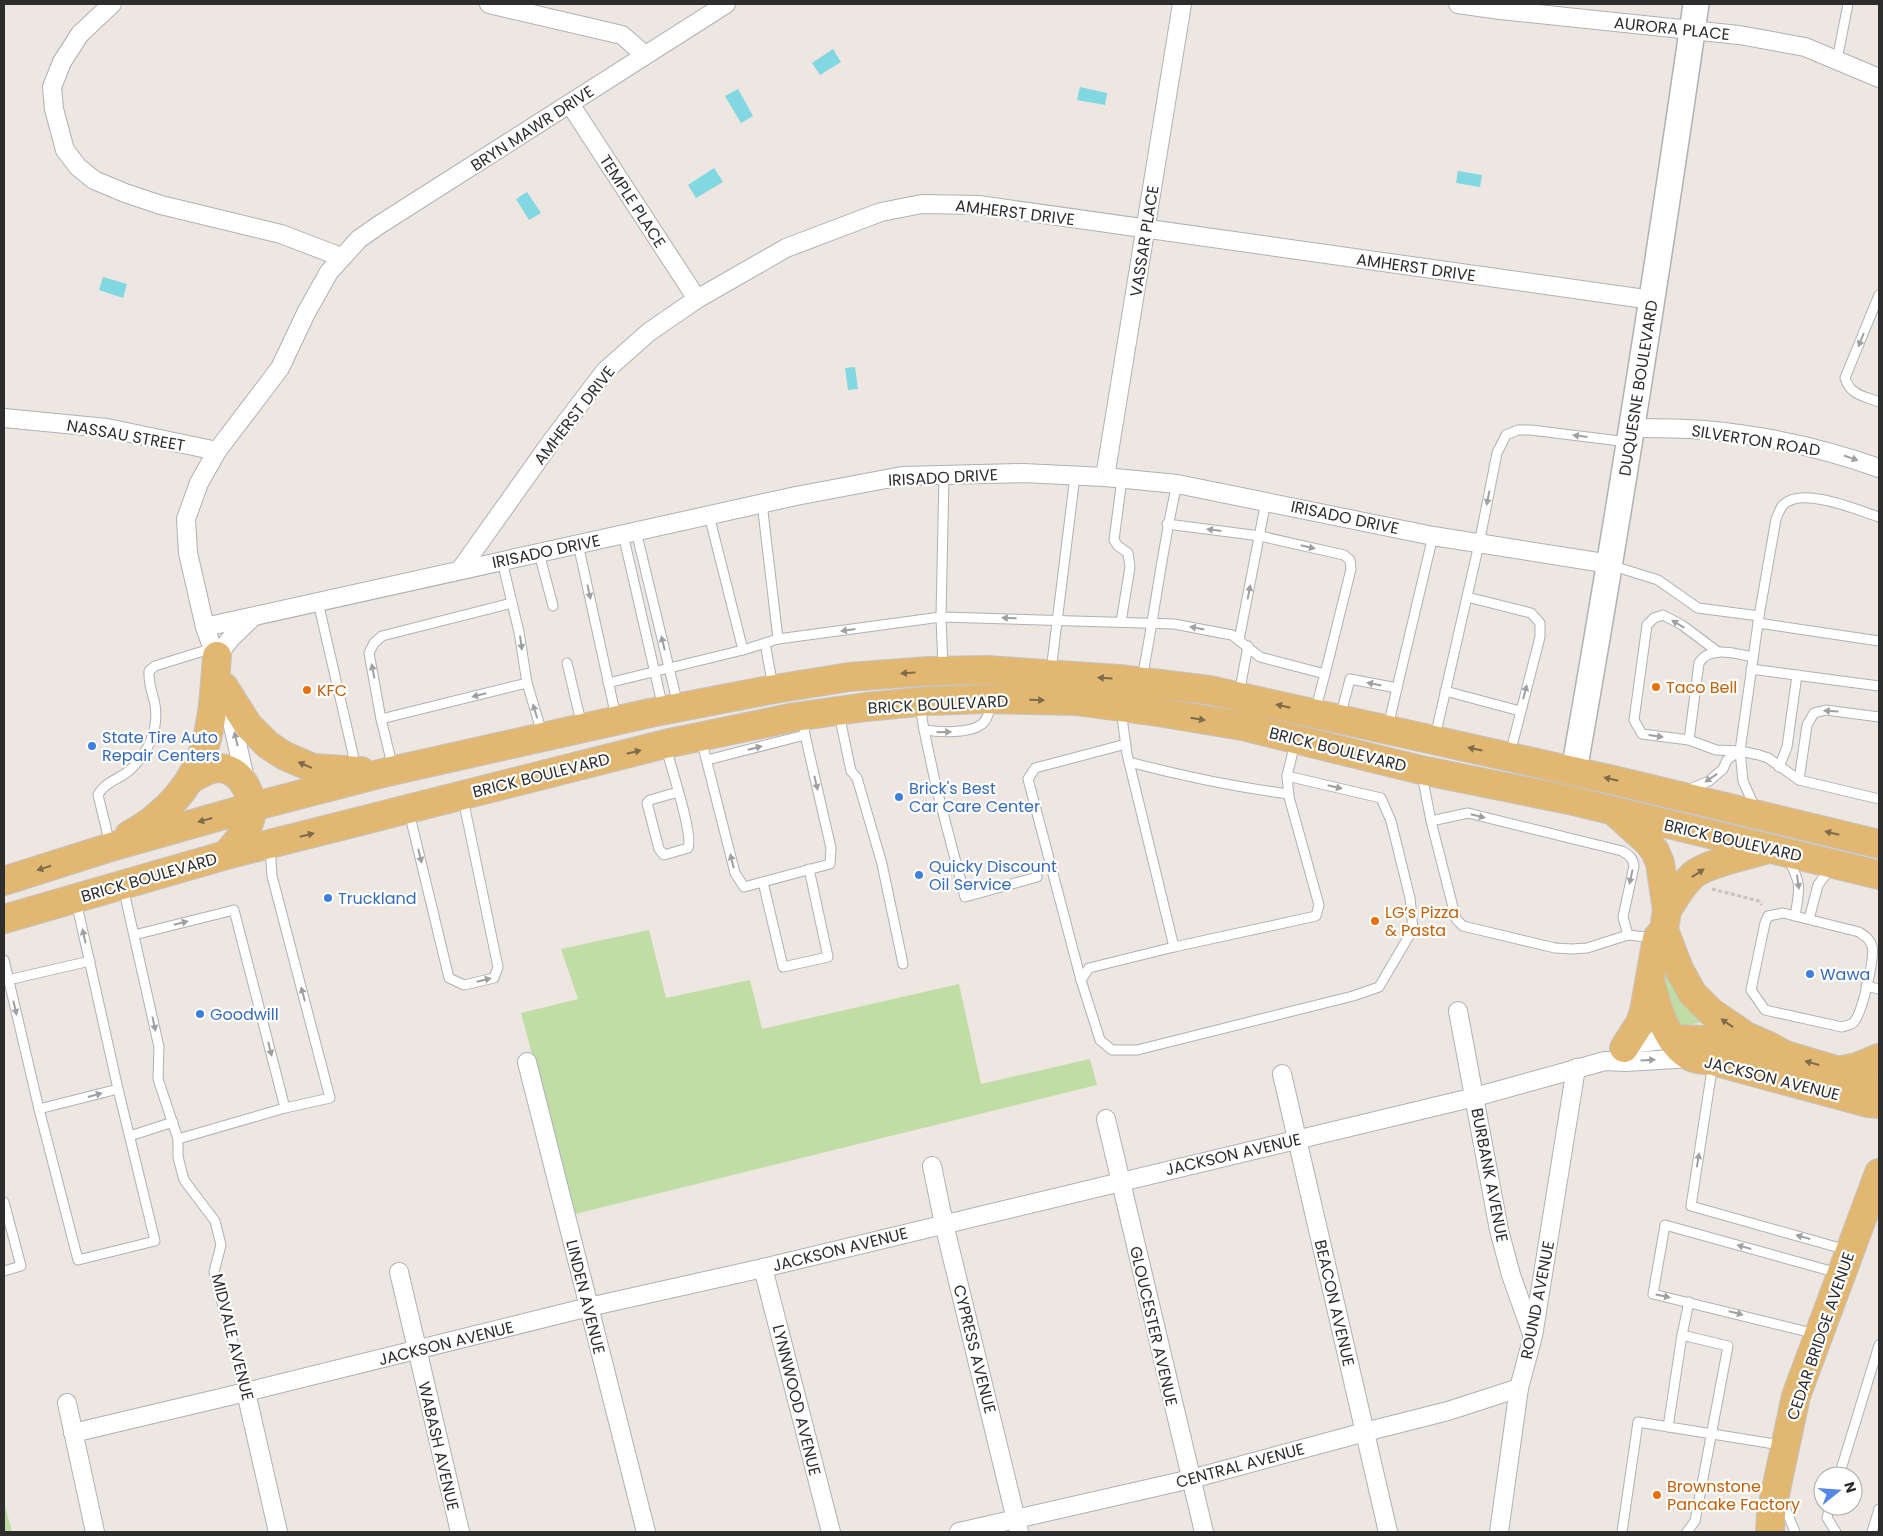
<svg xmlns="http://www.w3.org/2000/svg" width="1883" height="1536" viewBox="0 0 1883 1536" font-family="Poppins,sans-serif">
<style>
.green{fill:#c0dda5}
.water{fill:#81d7e2}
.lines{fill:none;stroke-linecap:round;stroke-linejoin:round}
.lane-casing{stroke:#aeb1b7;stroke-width:11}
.street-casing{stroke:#aeb1b7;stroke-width:20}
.secondary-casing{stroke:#aeb1b7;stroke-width:28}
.primary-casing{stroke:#c4c4c4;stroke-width:30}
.path{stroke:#c4c4c4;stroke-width:3;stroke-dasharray:4 2.5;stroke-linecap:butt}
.lane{stroke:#fff;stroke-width:9}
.street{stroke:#fff;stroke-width:18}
.secondary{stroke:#fff;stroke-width:25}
.primary{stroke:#e2b771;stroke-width:28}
.oneway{fill:#a0a0a0}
.oneway2{fill:#7e6b4c}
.food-dot{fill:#e8710a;stroke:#fff;stroke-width:2}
.shop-dot{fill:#3f7fe0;stroke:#fff;stroke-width:2}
.labels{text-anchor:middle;stroke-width:4.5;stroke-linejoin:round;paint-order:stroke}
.street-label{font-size:16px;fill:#2d2d2d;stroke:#fff}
.food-label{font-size:16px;fill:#c56008;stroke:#fff;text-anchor:start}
.shop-label{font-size:16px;fill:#366cbe;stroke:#fff;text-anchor:start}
</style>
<rect width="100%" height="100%" fill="#ede6e1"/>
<g class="green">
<path d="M649 930 666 998 750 980 762 1029 959 984 981 1084 1090 1059 1097 1085 575 1214 521 1013 578 999 561 949Z"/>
<path d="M1664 972H1668L1701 1019 1700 1023 1677 1026 1663 990Z"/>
<path d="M4 1503 12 1532H4Z"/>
</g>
<g class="water">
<path d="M833 49 841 62 820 75 812 63Z"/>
<path d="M1080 87 1107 93 1105 105 1077 100Z"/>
<path d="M738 89 753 116 741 123 725 96Z"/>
<path d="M714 168 723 182 696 198 688 185Z"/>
<path d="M1458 171 1482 175 1480 187 1456 183Z"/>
<path d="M527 192 541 213 529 220 516 199Z"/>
<path d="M103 277 127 284 123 298 99 290Z"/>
<path d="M855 367 858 389 848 390 845 368Z"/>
</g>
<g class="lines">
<g class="lane-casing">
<g id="lane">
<path d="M1837 60 1848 4"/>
<path d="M1879 295 1845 378C1850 395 1864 396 1879 402"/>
<path d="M762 503 778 639"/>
<path d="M1167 524 1260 536 1344 555 1350 560 1351 569 1325 674"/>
<path d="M636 531 678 705"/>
<path d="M623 534 663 708"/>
<path d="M578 544 616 717"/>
<path d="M539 553 553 606"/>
<path d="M502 561 519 632 527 683 542 733"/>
<path d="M1610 565 1658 580 1698 608 1759 616 1740 751 1743 781 1755 808"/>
<path d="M1467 597 1531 613 1540 623V637L1510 754"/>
<path d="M318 602 356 767"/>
<path d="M1759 616 1776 519C1778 515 1780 508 1783 505 1802 486 1857 510 1879 517"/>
<path d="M1121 622 1130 567 1128 553 1118 546 1114 540 1122 479"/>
<path d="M1758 623 1879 641"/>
<path d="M1239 640 1266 501"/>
<path d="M765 643 773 687"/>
<path d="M743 650 778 639 941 617 1174 624 1232 635 1260 657 1325 674 1315 711"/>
<path d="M1718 652 1682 625 1663 615 1654 618 1647 625 1634 720 1642 734 1689 740 1716 750 1740 751 1759 755 1768 758 1799 780 1879 799"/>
<path d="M567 663 582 726"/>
<path d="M943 669 941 617 944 475"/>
<path d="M1751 669 1879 686"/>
<path d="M1051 671 1075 476"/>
<path d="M1142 678C1155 613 1162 548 1177 484"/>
<path d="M608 683 743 650 709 515"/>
<path d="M1397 688 1433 536"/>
<path d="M1445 691 1520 711"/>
<path d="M1239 694 1248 646"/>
<path d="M920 705 924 730C939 732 970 734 982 724 989 718 989 710 990 702"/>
<path d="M1121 710 1127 754 1174 947 1316 916 1319 905 1289 797 1287 776 1295 743"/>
<path d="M839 714 851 771 857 778 882 864 903 964"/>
<path d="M1340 718 1350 679 1397 688 1388 727"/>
<path d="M381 719 369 653 374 643 382 636 512 603"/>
<path d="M924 730 936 786 965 897 1037 877"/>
<path d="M1435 737 1479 544 1497 453 1506 435 1518 430H1531L1628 442"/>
<path d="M701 739 735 873 744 887 830 864 831 848 805 735 803 719"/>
<path d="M1689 740 1699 663C1709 645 1736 654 1753 657"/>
<path d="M666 747C670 765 694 835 688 848L664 855 659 849 647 803 650 800 678 792"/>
<path d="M707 760 805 735"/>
<path d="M1129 762C1182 776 1234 787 1289 794"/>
<path d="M1779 767 1787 747 1797 675"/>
<path d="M393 768 381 719 527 683"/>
<path d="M1422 775 1431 821 1456 919 1463 926 1555 948 1572 949 1587 948 1628 935 1655 938"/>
<path d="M1799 780 1807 725 1814 713 1826 710 1879 717"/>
<path d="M1685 791 1709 781 1723 769 1727 760 1739 751"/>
<path d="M409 812 449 978 464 985 494 978 498 967 463 799"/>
<path d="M1431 821 1468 813 1622 851C1629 855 1633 858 1634 866L1623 917 1628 935"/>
<path d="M110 844 98 795C105 781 121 779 131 769 148 753 159 729 155 705 153 694 148 683 149 671L155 666 213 648"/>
<path d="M1787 858C1802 883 1800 888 1795 916"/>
<path d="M763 882 783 967 828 957 809 869"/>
<path d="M123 887 159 1047 158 1079 178 1139V1157L184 1180 215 1221 221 1245 214 1272 246 1392"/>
<path d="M1783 913 1859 932C1865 936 1870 939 1872 946 1875 958 1862 1015 1853 1023 1850 1025 1845 1026 1842 1027L1765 1010 1751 990 1765 923 1768 916Z"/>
<path d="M1809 919 1818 885 1831 867"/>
<path d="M134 935 234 910 285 1108 330 1098 272 876 270 847"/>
<path d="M1174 947 1089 968 1081 980 1100 1040 1112 1050H1137L1353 996 1379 987 1413 929 1410 898 1391 821 1381 798 1287 776"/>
<path d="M4 960 39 1109 118 1089 76 901"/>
<path d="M8 980 90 961"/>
<path d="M1081 980 1028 779 1035 768 1126 744"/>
<path d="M1866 986 1879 989"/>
<path d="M1713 1063 1691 1206 1847 1250"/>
<path d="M39 1109 78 1260 155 1241 118 1089"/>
<path d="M130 1136 173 1122"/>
<path d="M178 1139 285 1108"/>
<path d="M4 1202 21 1266 4 1271"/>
<path d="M1816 1334 1653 1294 1665 1225 1838 1273"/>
<path d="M1682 1335 1689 1302"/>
<path d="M1668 1427 1682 1335 1728 1346 1695 1521 1687 1532"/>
<path d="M1839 1476 1879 1345"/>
<path d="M1782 1500 1795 1532"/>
<path d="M1830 1506 1827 1518 1836 1532"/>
<path d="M1622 1532 1638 1422 1781 1445"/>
<path d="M1872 1532 1879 1509"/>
</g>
</g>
<g class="street-casing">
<g id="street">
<path d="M112 4 80 34 62 62 52 87 54 109 65 150 78 167 94 180 125 193 161 205 281 234 341 257"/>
<path d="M489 4 622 35 645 55"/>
<path d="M1458 4 1500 10 1739 35 1805 47 1879 78"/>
<path d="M570 104 697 299"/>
<path d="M4 418 107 428 217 451"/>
<path d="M1631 428C1655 428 1679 428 1703 430 1763 435 1823 448 1879 468"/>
<path d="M1105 477 1182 4"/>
<path d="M460 570 551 442 605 371 649 332 697 299 786 248 881 212 922 204 979 205 1652 300"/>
<path d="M205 627 796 496 902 476 1023 473 1105 477 1177 484 1433 536 1610 564"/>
<path d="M217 656 231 638 253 617"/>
<path d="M219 666 205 627 188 553 186 519 199 483 217 451 280 368 306 313 329 272 359 239 379 225 726 4"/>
<path d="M228 704 246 783"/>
<path d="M1458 1011 1499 1230 1511 1275 1532 1334"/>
<path d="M1622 1050 1639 1043 1672 1039"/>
<path d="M527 1062 646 1532"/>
<path d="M1282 1074 1388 1532"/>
<path d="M1106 1119 1204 1532"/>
<path d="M932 1166 944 1224 1019 1532"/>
<path d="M763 1268 831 1532"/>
<path d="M399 1272 460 1532"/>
<path d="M246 1392 278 1532"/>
<path d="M67 1403 95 1532"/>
<path d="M73 1433 246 1392 589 1307 763 1268 1475 1097 1605 1061 1625 1062 1692 1058"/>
<path d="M959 1532 1191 1479 1365 1432 1448 1411 1519 1388"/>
<path d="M1499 1532 1519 1388 1533 1336 1576 1068"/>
</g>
</g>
<g class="secondary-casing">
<path id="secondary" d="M1574 771C1619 516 1659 260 1696 4"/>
</g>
<g class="primary-casing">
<g id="primary">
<path d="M224 687 248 725 268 745 285 756 313 768 361 771"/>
<path d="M191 779C199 775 210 767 220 768 245 770 257 803 249 823 244 835 234 845 226 855"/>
<path d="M1617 814 1647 841 1655 851 1660 863 1667 910 1664 930 1679 969 1692 993 1711 1012 1746 1036 1769 1046 1785 1055"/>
<path d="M129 835C138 830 147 825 155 818 211 773 212 723 217 656"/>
<path d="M4 881 111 847 252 807 387 772 650 713 769 690 849 677 929 671 987 670 1119 679 1209 690 1613 780 1879 844"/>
<path d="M1667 910C1675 898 1682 885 1693 875 1707 863 1749 855 1768 849"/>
<path d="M4 919 226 855 665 744 795 717 866 707 928 701 983 699 1076 701 1158 712 1242 726 1421 770 1569 800 1879 875"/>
<path d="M1650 980C1657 1007 1665 1042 1691 1057 1697 1060 1706 1060 1713 1061L1868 1103 1879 1104"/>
<path d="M1672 1039 1712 1040 1765 1055H1785L1839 1071 1852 1080 1879 1090"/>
<path d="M1624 1048 1640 1023 1644 1011 1657 938 1664 930"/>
<path d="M1839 1071 1857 1067 1879 1058"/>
<path d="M1770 1532 1771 1513 1796 1396 1879 1173"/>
</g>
</g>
<path class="path" d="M1712 889 1759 901 1762 905"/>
<use href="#lane" class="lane"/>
<use href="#street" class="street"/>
<use href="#secondary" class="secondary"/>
<use href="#primary" class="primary"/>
</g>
<defs><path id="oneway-solid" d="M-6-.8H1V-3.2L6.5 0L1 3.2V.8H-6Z" transform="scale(1.25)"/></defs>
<g class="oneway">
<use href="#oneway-solid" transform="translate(1861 340) rotate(112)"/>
<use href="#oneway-solid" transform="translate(1580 436) rotate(-173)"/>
<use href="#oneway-solid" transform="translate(1851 458) rotate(19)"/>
<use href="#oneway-solid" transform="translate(1488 498) rotate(101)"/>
<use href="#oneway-solid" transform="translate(1214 530) rotate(-173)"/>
<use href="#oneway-solid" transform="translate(1308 547) rotate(13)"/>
<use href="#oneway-solid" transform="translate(589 592) rotate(78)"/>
<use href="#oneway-solid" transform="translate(1249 592) rotate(-79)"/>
<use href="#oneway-solid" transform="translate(1009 618) rotate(-178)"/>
<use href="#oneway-solid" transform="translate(1678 624) rotate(-149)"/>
<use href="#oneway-solid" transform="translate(1197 628) rotate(-169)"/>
<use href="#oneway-solid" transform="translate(848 630) rotate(172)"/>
<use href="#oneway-solid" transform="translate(521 643) rotate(82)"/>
<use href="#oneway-solid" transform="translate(663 643) rotate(-104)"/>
<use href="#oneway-solid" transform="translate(373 671) rotate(-101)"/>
<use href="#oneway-solid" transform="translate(1374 684) rotate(-169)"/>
<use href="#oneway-solid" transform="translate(1525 692) rotate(-76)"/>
<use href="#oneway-solid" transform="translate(479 695) rotate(166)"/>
<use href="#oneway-solid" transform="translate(535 711) rotate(-107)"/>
<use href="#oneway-solid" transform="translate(1831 711) rotate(-177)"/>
<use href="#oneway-solid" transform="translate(944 732) rotate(-2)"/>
<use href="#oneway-solid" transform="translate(1656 736) rotate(8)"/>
<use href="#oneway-solid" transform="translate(236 739) rotate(-103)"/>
<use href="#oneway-solid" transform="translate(755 748) rotate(-14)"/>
<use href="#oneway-solid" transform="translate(1711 778) rotate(146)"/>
<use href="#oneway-solid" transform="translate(816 783) rotate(77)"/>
<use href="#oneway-solid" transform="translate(1335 787) rotate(13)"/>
<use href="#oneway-solid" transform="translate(1478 816) rotate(14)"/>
<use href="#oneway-solid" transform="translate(420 856) rotate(76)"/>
<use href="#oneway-solid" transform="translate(732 861) rotate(-104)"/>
<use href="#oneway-solid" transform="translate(1631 877) rotate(102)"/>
<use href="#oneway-solid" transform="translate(1798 882) rotate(82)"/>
<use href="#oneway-solid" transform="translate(181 923) rotate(-14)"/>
<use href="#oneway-solid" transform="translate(84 936) rotate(-103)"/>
<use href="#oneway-solid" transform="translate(484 980) rotate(-14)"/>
<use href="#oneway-solid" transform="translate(303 994) rotate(-105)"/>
<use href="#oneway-solid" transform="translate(15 1008) rotate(77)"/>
<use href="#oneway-solid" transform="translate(154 1024) rotate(78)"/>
<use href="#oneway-solid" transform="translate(270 1049) rotate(76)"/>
<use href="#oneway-solid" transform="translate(1648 1060) rotate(-3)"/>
<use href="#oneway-solid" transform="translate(95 1095) rotate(-15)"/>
<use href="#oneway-solid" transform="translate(1698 1160) rotate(-81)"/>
<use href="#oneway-solid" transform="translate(1803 1237) rotate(-164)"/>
<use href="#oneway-solid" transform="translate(1744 1247) rotate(-164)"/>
<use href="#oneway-solid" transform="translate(1663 1296) rotate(12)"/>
<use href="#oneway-solid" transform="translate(1736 1313) rotate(14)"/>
</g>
<g class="oneway2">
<use href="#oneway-solid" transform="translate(908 673) rotate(176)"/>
<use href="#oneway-solid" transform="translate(1105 678) rotate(-176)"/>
<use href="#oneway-solid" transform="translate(1037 700) rotate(1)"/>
<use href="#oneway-solid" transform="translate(1283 706) rotate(-167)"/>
<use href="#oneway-solid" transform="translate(1198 719) rotate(9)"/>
<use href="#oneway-solid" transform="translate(1475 749) rotate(-168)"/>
<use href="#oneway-solid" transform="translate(634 752) rotate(-14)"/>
<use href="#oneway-solid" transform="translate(305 765) rotate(-157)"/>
<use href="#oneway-solid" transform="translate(1611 779) rotate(-167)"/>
<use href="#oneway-solid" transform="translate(205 820) rotate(164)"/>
<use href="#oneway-solid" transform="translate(1832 833) rotate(-166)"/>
<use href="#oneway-solid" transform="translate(307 835) rotate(-14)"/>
<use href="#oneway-solid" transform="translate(44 868) rotate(163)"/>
<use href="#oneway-solid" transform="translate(1698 873) rotate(-33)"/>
<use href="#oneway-solid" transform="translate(1727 1023) rotate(-146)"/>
<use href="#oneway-solid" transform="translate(1812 1063) rotate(-164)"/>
</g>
<g class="food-dot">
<circle cx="1656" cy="687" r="5"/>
<circle cx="307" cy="690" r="5"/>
<circle cx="1375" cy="921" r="5"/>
<circle cx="1657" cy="1495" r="5"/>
</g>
<g class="shop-dot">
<circle cx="92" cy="746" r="5"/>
<circle cx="899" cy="797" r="5"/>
<circle cx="919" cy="875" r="5"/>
<circle cx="328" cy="898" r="5"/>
<circle cx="1810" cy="974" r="5"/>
<circle cx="200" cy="1014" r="5"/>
</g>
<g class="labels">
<g class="street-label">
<text transform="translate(1672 28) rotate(6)" y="6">AURORA PLACE</text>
<text transform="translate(532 128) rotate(-33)" y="6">BRYN MAWR DRIVE</text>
<text transform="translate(633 201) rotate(57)" y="6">TEMPLE PLACE</text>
<text transform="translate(1015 212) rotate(7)" y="6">AMHERST DRIVE</text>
<text transform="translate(1144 241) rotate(-81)" y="6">VASSAR PLACE</text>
<text transform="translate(1416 267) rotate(8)" y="6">AMHERST DRIVE</text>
<text transform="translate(1638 388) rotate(-81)" y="6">DUQUESNE BOULEVARD</text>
<text transform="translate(574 415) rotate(-52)" y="6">AMHERST DRIVE</text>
<text transform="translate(126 435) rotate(10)" y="6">NASSAU STREET</text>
<text transform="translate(1756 440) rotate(9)" y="6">SILVERTON ROAD</text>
<text transform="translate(943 477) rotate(-3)" y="6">IRISADO DRIVE</text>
<text transform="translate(1345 517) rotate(12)" y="6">IRISADO DRIVE</text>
<text transform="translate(546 551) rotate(-12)" y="6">IRISADO DRIVE</text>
<text transform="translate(938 704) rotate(-3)" y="6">BRICK BOULEVARD</text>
<text transform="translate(1338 749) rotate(14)" y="6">BRICK BOULEVARD</text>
<text transform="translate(541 775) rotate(-14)" y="6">BRICK BOULEVARD</text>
<text transform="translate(1733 840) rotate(13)" y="6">BRICK BOULEVARD</text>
<text transform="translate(149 877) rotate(-16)" y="6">BRICK BOULEVARD</text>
<text transform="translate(1772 1078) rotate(14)" y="6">JACKSON AVENUE</text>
<text transform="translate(1233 1154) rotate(-13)" y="6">JACKSON AVENUE</text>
<text transform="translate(1490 1175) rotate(79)" y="6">BURBANK AVENUE</text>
<text transform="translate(840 1249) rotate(-14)" y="6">JACKSON AVENUE</text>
<text transform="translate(586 1297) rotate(76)" y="6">LINDEN AVENUE</text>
<text transform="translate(1537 1300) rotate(-79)" y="6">ROUND AVENUE</text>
<text transform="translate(1335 1303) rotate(77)" y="6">BEACON AVENUE</text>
<text transform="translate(1154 1326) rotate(77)" y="6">GLOUCESTER AVENUE</text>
<text transform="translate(1820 1336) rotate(-71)" y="6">CEDAR BRIDGE AVENUE</text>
<text transform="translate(233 1337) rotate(76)" y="6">MIDVALE AVENUE</text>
<text transform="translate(446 1343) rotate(-14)" y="6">JACKSON AVENUE</text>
<text transform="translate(975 1349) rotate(76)" y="6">CYPRESS AVENUE</text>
<text transform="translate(797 1400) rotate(76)" y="6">LYNNWOOD AVENUE</text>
<text transform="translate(439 1446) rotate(77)" y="6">WABASH AVENUE</text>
<text transform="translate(1240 1465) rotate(-15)" y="6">CENTRAL AVENUE</text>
</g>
<g class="food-label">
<text x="1666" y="693">Taco Bell</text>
<text x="317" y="696">KFC</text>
<text x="1385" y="918">LG’s Pizza<tspan x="1385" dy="18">&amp; Pasta</tspan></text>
<text x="1667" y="1492">Brownstone<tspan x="1667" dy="18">Pancake Factory</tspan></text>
</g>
<g class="shop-label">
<text x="102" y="743">State Tire Auto<tspan x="102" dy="18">Repair Centers</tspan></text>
<text x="909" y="794">Brick's Best<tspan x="909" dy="18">Car Care Center</tspan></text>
<text x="929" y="872">Quicky Discount<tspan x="929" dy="18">Oil Service</tspan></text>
<text x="338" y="904">Truckland</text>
<text x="1820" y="980">Wawa</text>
<text x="210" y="1020">Goodwill</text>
</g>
</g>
<rect width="1883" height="1536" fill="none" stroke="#2d2d2d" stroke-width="10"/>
<g transform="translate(1838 1491) rotate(73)"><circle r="24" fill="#ffffff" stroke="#ababab"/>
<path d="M0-4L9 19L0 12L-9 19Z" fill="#5586e6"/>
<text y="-8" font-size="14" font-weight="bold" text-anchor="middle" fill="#2d2d2d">N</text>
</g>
</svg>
